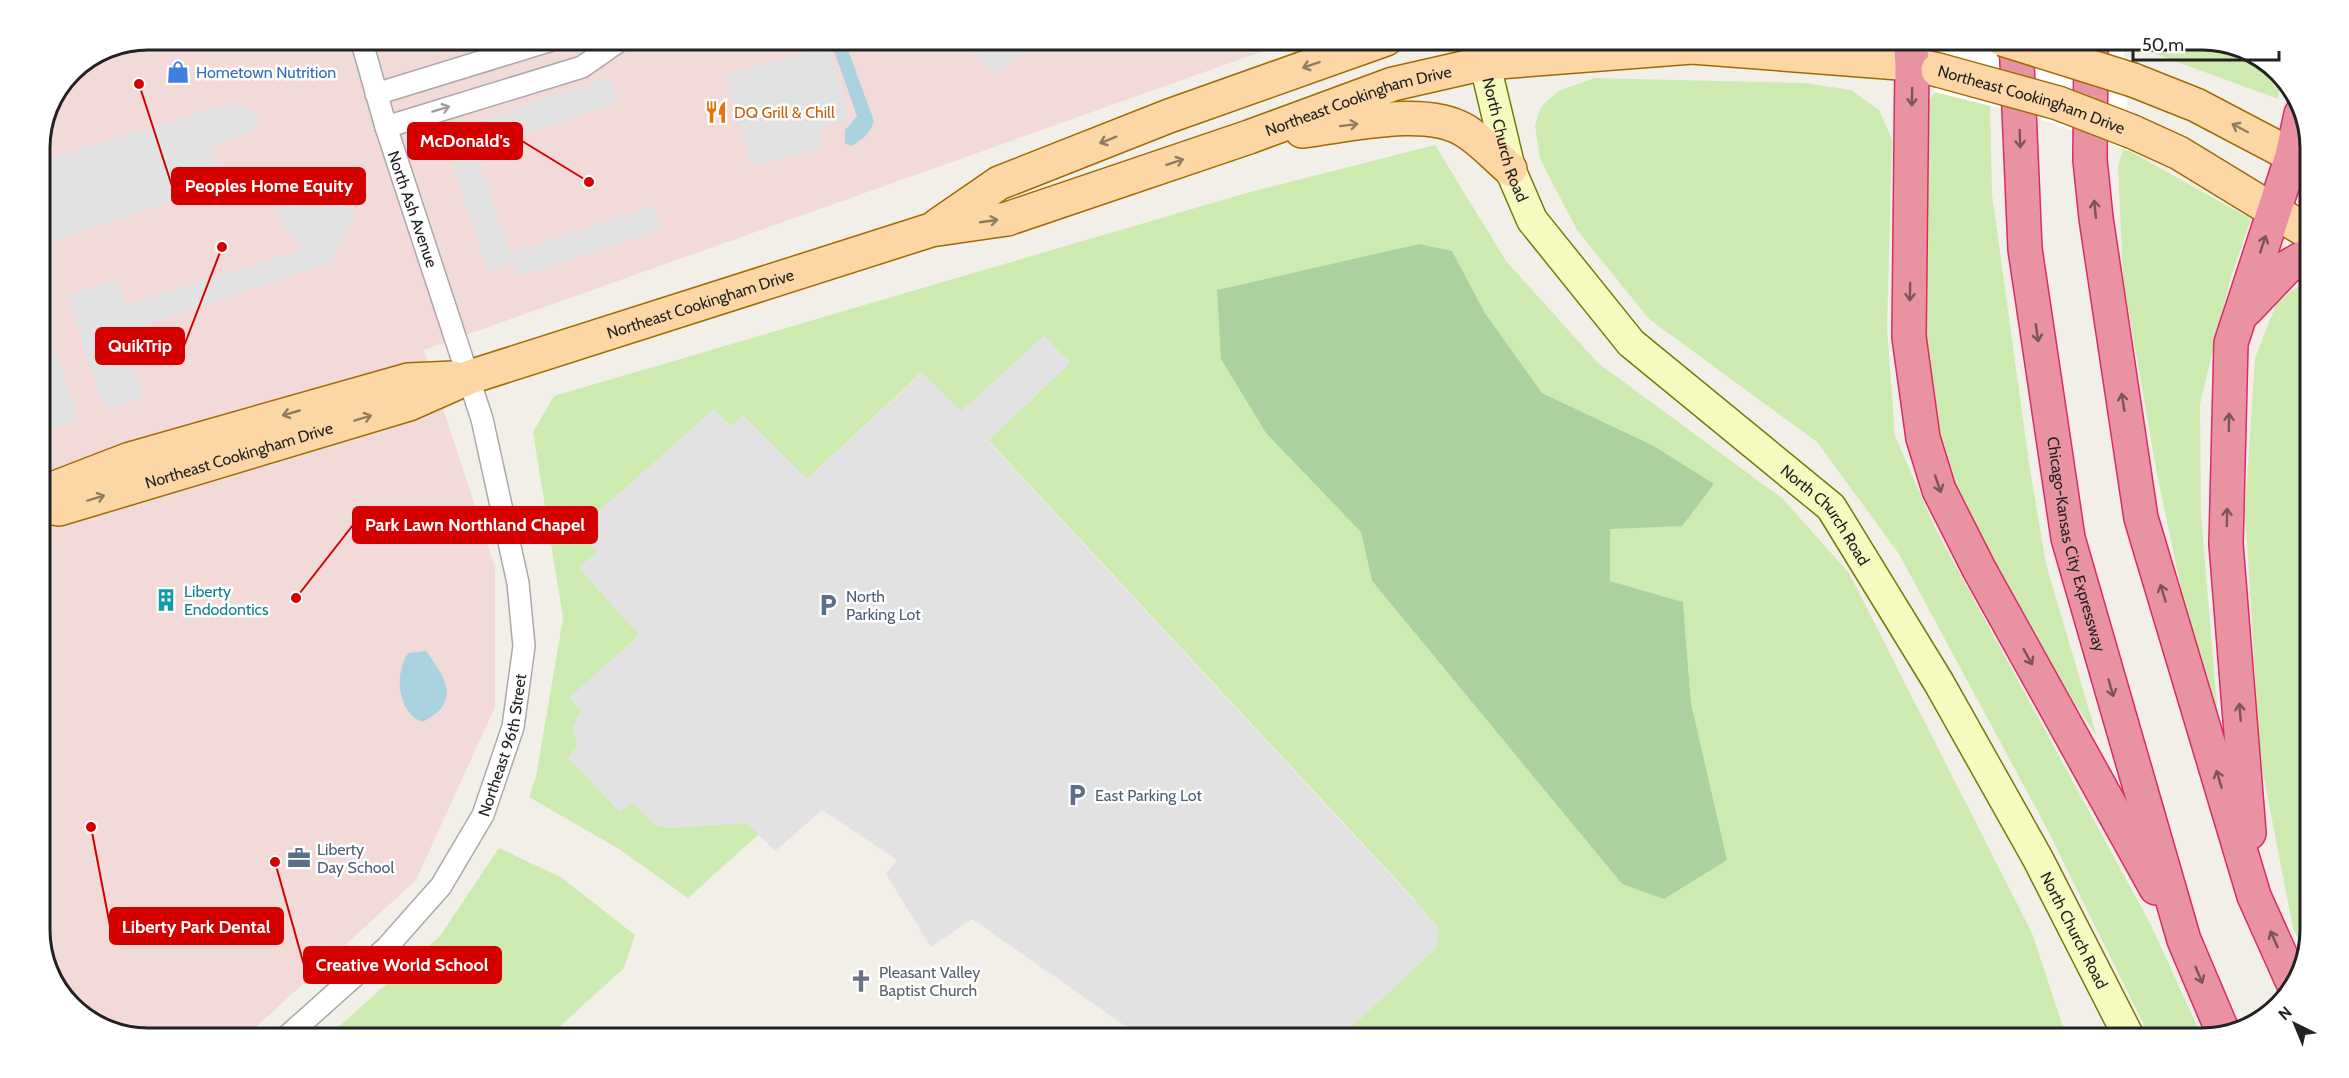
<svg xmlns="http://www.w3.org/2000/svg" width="2349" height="1078" viewBox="0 0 2349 1078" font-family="Cabin,sans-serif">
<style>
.commercial{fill:#f2dad9}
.grass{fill:#cdebb0;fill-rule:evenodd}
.forest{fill:#add19e}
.parking{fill:#e2e2e2}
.water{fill:#aad3df}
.pier{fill:#fff}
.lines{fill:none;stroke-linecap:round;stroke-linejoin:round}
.minor-casing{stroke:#a9a9a9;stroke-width:24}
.secondary-casing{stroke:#707d05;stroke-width:33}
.primary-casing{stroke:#a06b00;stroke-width:36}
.motorway-casing{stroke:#dc2a67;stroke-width:36}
.minor{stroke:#fff;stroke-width:21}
.secondary{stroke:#f7fabf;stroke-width:30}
.primary{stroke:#fcd6a4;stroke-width:33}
.motorway{stroke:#e892a2;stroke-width:33}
.primary-bridge-casing{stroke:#a06b00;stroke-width:36;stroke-linecap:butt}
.primary-bridge{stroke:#fcd6a4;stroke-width:33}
.oneway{stroke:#8f7c63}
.oneway2{stroke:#7b545c}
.oneway3{stroke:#9c9c9c}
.labels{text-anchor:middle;stroke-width:5;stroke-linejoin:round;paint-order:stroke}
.shop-label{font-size:16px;fill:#366cbe;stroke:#fff;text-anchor:start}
.street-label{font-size:16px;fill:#222;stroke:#fff}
.food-label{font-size:16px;fill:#c56008;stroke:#fff;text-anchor:start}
.culture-label{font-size:16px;fill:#0d838f;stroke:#fff;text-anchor:start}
.service-label{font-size:16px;fill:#4e5e75;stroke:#fff;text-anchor:start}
.worship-label{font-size:16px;fill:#5b616d;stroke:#fff;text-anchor:start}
.rim{fill:none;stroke:#222;stroke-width:3}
.leader{fill:none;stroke:#d40000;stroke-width:2}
.callout-dot{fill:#d40000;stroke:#fff;stroke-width:2}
.callout{fill:#d40000;stroke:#d40000;stroke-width:2}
.callout-label{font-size:18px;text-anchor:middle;font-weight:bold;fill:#fff}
</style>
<rect width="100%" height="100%" fill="#f2efe9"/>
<path class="commercial" d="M147 39H1297L424 350 495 567V707L416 880 243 1039H147L106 1031 61 996 39 938V141L71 71 106 47Z"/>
<g class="grass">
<path d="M2115 39H2202L2243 47 2281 78 2278 99Z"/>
<path d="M1595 78 1805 83 1851 90 1879 110 1892 139 1887 328 1895 436 1936 530 2151 925 2203 1039H2151L2045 825 1899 554 1817 442 1649 319 1577 230 1540 159 1535 125 1541 107 1558 91Z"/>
<path d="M1935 92 1990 105 1992 194 2029 463 2046 564 2097 737 2015 611 1941 455 1925 345 1927 103Z"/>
<path d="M1435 145 1506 261 1598 363 1783 499 1849 573 2032 933 2067 1039H1338L1436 948 1416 901 988 440 1070 363 1044 336 961 412 921 373 807 479 743 416 731 427 714 409 578 531 598 551 579 568 640 635 569 698 581 710 573 728 578 746 568 758 670 828 747 822 759 834 688 898 619 849 529 797 536 777 563 618 533 432 554 396 1250 192ZM1419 244 1452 251 1485 313 1542 393 1652 445 1682 526 1610 528V581L1683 602 1691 703 1622 884 1372 581 1361 532 1217 291Z"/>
<path d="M2124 148 2251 219 2230 280 2200 404 2201 515 2218 718 2186 612 2156 469 2123 279 2118 165Z"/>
<path d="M2310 282V931L2305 954 2293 928 2260 758 2245 510 2255 358 2277 302 2301 284Z"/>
<path d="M499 848 562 878 635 935 624 968 546 1039H325L440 936Z"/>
</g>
<path class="forest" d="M1419 244 1452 251 1485 313 1542 393 1652 445 1714 484 1682 526 1610 529V581L1683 602 1691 703 1727 860 1664 899 1622 884 1372 581 1361 532 1266 433 1221 359 1217 290Z"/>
<g class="parking">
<path d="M961 39H1025L1029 49 995 74Z"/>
<path d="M828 45 851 119 820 129 824 147 752 167 724 76Z"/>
<path d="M610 77 619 102 475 151 510 253 654 205 662 229 518 277 513 263 488 271 442 134Z"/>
<path d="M233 102 259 113 255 129 210 148 229 183 39 245V162Z"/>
<path d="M335 178 357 213 330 263 122 333 143 398 105 411 67 296 117 279 126 305 301 250 274 212Z"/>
<path d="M39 301 78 420 39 433Z"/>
<path d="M1044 336 1070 363 988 441 1437 925 1439 936 1436 948 1338 1039H1144L972 919 931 947 886 874 897 860 822 810 775 851 747 823 670 828 654 825 632 802 620 812 568 758 578 746 573 728 581 710 569 698 639 635 579 568 597 551 577 530 714 409 731 427 743 415 807 479 922 373 961 411Z"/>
</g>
<g class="water">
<path d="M830 39H844L874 121C870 133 863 140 851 146L845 143V130L857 116Z"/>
<path d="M426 651C446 678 462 703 422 722 397 712 394 674 408 653Z"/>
</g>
<path class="pier" d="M1943 39H2105L2124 45 2129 151 2038 118 1935 92Z"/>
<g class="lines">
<g class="minor-casing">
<g id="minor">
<path d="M376 94 555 39"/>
<path d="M386 127 582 67 622 39"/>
<path id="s1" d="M284 1039 387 947 441 886 483 815 513 727 524 646 518 583 482 419 386 127 361 39"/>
</g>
</g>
<g class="secondary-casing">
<g id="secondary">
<path id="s2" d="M1479 39 1510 169 1532 220 1631 343 1831 507 1939 683 2038 859 2130 1039"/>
</g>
</g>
<g class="primary-casing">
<g id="primary">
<path d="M2133 80 2196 105 2310 165"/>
<path d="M1302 131C1347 126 1424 106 1464 130 1481 140 1495 156 1510 169"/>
<path d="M2133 132 2179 153 2310 233"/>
<path d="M938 225 999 183 1169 116 1386 39"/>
<path d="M39 494 130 459 408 380 454 378"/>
<path id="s3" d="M39 506 59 509 409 404 470 377 931 230 1007 219 1249 137 1393 84 1485 63 1692 47 1912 64 1938 70"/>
</g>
</g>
<g class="motorway-casing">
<g id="motorway">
<path d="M1910 39 1912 64 1909 337 1923 438 1939 490 1979 569 2156 888"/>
<path id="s4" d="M2016 39 2025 249 2068 538 2184 940 2223 1032"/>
<path d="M2091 39 2090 160 2096 218 2141 518 2254 896 2293 983"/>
<path d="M2246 310 2287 267 2310 254"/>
<path d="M2249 833 2226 544 2231 343 2292 156 2301 114"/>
</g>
</g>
<use href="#minor" class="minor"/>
<use href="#secondary" class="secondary"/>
<use href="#primary" class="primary"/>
<use href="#motorway" class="motorway"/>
<g class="primary-bridge-casing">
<g id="primary-bridge">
<path d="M2002 39 2133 80"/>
<path id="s5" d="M1938 70 2058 103 2133 132"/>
</g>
</g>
<use href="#primary-bridge" class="primary-bridge"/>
</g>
<defs><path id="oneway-shaft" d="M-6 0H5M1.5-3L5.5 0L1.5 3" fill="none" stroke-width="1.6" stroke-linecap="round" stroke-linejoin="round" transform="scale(1.5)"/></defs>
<g class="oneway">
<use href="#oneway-shaft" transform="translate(1311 65) rotate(161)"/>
<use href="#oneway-shaft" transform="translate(1349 125) rotate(-7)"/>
<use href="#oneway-shaft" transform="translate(2240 128) rotate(-152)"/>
<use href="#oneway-shaft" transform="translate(1108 140) rotate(158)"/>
<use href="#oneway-shaft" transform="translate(1175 162) rotate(-19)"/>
<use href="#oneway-shaft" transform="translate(989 221) rotate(-8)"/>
<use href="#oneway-shaft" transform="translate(291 413) rotate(164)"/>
<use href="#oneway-shaft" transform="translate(363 418) rotate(-17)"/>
<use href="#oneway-shaft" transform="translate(96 498) rotate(-17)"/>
</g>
<g class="oneway2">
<use href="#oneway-shaft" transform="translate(1912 97) rotate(91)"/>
<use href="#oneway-shaft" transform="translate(2020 139) rotate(88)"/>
<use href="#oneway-shaft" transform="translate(2095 209) rotate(-96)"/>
<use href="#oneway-shaft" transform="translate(2263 244) rotate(-72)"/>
<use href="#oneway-shaft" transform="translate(1910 292) rotate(91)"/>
<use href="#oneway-shaft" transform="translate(2037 333) rotate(82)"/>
<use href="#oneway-shaft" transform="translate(2123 402) rotate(-99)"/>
<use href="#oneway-shaft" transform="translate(2229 422) rotate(-89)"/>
<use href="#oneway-shaft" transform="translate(1938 484) rotate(71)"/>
<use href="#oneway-shaft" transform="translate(2227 517) rotate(-89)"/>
<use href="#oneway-shaft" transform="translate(2163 593) rotate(-107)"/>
<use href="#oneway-shaft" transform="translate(2028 657) rotate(61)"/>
<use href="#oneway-shaft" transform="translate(2111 688) rotate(74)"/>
<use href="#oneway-shaft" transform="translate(2240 712) rotate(-95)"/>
<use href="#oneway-shaft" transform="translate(2219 779) rotate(-107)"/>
<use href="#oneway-shaft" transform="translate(2274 939) rotate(-114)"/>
<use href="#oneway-shaft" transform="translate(2199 975) rotate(67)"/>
</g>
<use class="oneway3" href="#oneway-shaft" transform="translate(441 109) rotate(-17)"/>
<defs>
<g id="shop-bare" transform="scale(1.8)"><path d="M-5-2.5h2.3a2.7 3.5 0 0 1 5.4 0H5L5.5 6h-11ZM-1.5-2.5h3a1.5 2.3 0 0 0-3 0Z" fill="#3f7fe0" stroke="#fff" stroke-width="2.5" paint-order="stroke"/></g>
<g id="restaurant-bare" transform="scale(1.8)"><path d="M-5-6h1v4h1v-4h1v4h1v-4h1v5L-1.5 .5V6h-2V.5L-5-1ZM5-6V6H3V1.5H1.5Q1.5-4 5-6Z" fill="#e8710a" stroke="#fff" stroke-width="2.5" paint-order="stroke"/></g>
<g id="building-bare" transform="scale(1.8)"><path d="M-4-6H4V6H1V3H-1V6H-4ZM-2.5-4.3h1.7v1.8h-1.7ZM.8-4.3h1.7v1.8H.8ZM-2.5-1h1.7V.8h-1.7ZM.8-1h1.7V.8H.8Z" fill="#0f9aa8" stroke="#fff" stroke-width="2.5" paint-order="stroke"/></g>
<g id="parking-bare" transform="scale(1.8)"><path d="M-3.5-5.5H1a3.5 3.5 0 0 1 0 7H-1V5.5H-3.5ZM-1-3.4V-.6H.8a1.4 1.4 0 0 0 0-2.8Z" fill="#5c6f8a" stroke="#fff" stroke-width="2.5" paint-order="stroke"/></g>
<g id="office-bare" transform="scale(1.8)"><path d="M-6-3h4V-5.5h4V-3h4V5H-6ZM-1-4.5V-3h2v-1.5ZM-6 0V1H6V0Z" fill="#5c6f8a" stroke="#fff" stroke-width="2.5" paint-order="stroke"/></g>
<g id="church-bare" transform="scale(1.8)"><path d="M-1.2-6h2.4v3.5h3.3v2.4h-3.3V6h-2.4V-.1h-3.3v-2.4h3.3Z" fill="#6b7280" stroke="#fff" stroke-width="2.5" paint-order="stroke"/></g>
</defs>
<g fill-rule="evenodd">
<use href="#shop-bare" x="178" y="72"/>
<use href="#restaurant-bare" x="716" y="112"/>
<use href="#building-bare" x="166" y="600"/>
<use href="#parking-bare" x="828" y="605"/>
<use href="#parking-bare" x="1077" y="795"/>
<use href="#office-bare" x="299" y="858"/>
<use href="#church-bare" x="861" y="981"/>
</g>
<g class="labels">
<g class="shop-label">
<text x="196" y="78">Hometown Nutrition</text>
</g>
<g class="street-label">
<text dy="6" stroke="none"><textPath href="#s5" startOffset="98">Northeast Cookingham Drive</textPath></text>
<text dy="6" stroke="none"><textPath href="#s3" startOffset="1384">Northeast Cookingham Drive</textPath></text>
<text dy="6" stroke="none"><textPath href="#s2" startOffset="104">North Church Road</textPath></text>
<text transform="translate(413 209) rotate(71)" y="6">North Ash Avenue</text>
<text dy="6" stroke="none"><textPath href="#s3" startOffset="694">Northeast Cookingham Drive</textPath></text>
<text dy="6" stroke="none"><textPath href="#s3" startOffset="208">Northeast Cookingham Drive</textPath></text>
<text dy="6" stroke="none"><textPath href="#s2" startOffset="608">North Church Road</textPath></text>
<text dy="6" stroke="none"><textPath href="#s4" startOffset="510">Chicago-Kansas City Expressway</textPath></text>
<text dy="6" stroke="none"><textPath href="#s1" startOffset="375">Northeast 96th Street</textPath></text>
<text dy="6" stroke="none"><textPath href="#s2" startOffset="1094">North Church Road</textPath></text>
</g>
<g class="food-label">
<text x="734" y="118">DQ Grill &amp; Chill</text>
</g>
<g class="culture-label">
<text x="184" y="597">Liberty<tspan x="184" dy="18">Endodontics</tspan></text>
</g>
<g class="service-label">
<text x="846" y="602">North<tspan x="846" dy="18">Parking Lot</tspan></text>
<text x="1095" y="801">East Parking Lot</text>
<text x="317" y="855">Liberty<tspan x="317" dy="18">Day School</tspan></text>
</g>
<g class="worship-label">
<text x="879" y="978">Pleasant Valley<tspan x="879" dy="18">Baptist Church</tspan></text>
</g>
</g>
<path d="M0 0H2349V1078H0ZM148 50H2202A98 98 0 0 1 2300 148V930A98 98 0 0 1 2202 1028H148A98 98 0 0 1 50 930V148A98 98 0 0 1 148 50Z" fill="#fff" fill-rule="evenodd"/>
<path class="rim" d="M148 50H2202A98 98 0 0 1 2300 148V930A98 98 0 0 1 2202 1028H148A98 98 0 0 1 50 930V148A98 98 0 0 1 148 50Z"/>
<path class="leader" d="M589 182L522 141M139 84L172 186M222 247L184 346M296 598L353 525M91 827L110 926M275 862L304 965"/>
<g class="callout-dot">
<circle cx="589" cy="182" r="6"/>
<circle cx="139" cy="84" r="6"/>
<circle cx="222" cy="247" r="6"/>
<circle cx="296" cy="598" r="6"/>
<circle cx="91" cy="827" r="6"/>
<circle cx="275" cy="862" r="6"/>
</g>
<g class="callout">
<rect x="408" y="123" width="114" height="36" rx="6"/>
<rect x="172" y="168" width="193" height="36" rx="6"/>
<rect x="96" y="328" width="88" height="36" rx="6"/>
<rect x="353" y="507" width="244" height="36" rx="6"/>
<rect x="110" y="908" width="173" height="36" rx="6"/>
<rect x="304" y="947" width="197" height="36" rx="6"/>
</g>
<g class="callout-label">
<text x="465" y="147">McDonald's</text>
<text x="269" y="192">Peoples Home Equity</text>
<text x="140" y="352">QuikTrip</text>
<text x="475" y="531">Park Lawn Northland Chapel</text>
<text x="196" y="933">Liberty Park Dental</text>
<text x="402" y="971">Creative World School</text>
</g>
<g transform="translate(2295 1024) rotate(317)" stroke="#ffffff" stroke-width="4.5" paint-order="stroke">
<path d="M0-4.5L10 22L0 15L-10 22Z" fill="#222222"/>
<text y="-9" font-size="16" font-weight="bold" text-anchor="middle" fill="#222222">N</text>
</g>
<path d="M2133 51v9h146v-9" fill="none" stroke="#222222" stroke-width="3"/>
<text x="2142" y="51" font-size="18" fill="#222222" stroke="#ffffff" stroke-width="4.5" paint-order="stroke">50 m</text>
</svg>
